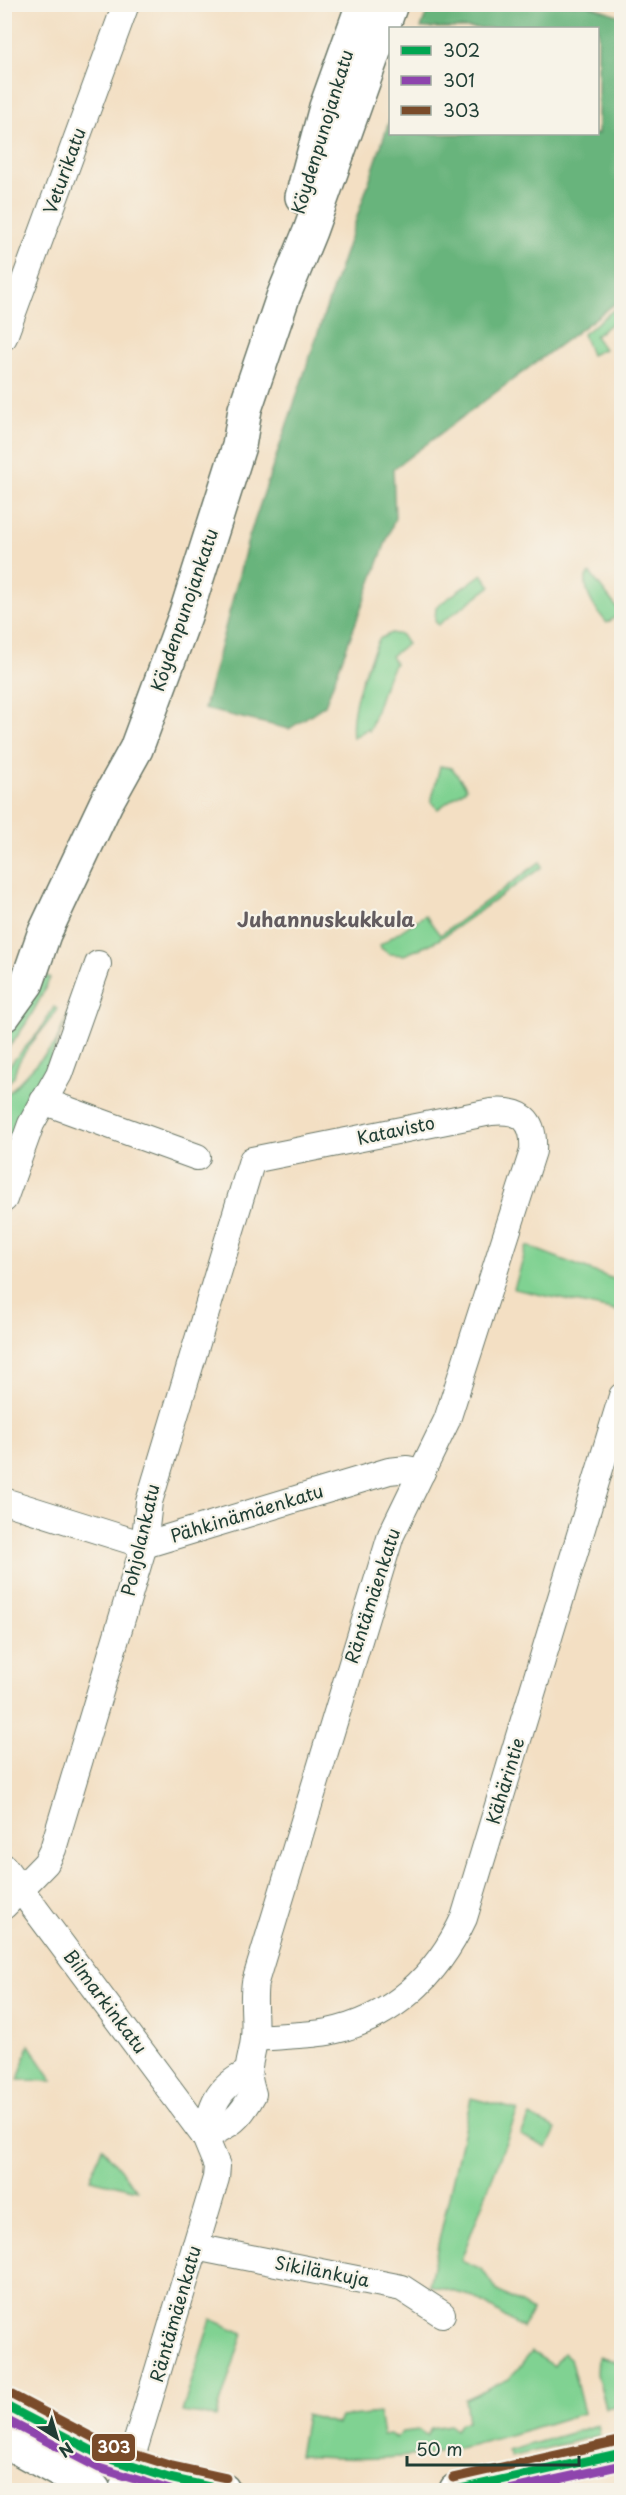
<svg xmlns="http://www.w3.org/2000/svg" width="626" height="2495" viewBox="0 0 626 2495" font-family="'Playpen Sans',sans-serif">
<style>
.green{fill:#80d292;stroke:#508863;stroke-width:1.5}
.forest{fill:#68b47c;stroke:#447858;stroke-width:1.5}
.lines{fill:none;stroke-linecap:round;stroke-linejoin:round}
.street-casing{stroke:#697666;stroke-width:28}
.secondary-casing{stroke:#697666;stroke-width:36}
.street{stroke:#fff;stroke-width:26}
.secondary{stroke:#fff;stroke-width:33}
.bus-1-casing{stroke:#f7f3e8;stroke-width:14}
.bus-2-casing{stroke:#f7f3e8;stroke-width:14}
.bus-3-casing{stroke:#f7f3e8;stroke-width:14}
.bus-1{stroke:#00a651;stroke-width:9}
.bus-2{stroke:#8e44ad;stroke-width:9}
.bus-3{stroke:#7a4b2a;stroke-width:9}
.labels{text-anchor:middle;stroke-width:4.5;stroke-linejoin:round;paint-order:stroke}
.street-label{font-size:18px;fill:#1f3d34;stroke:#f7f3e8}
.neighbourhood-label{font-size:20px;font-weight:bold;fill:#635c5f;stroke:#f7f3e8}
.line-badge{stroke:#f7f3e8;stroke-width:2}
.badge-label{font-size:16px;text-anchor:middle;font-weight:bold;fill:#fff}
</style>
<rect width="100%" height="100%" fill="#f7f3e8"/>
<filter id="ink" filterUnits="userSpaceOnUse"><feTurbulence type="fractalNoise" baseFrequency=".0167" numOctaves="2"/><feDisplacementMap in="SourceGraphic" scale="12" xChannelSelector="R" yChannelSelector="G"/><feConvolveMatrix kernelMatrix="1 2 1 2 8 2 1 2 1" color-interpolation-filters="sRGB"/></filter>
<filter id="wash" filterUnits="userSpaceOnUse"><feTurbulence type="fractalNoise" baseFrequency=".008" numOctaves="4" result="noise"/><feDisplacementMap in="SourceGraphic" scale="24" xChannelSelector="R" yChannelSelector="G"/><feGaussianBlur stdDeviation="1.35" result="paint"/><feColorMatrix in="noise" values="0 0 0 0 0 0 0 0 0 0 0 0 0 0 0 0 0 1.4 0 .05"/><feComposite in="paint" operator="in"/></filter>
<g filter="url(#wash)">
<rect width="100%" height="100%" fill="#f3dfc3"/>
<g class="green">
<path d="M621 304V316L595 336 604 349 591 355 583 334Z"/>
<path d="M590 573 621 613 607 623C596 610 584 595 586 577Z"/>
<path d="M482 574 491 586 438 625 435 621 436 607Z"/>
<path d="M391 633 401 635 407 644 391 656 395 663 385 683 370 729 369 731 367 729 353 738C349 707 366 667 379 639Z"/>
<path d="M440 766 452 768 467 788 438 809 431 802Z"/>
<path d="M540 862 542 867 438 940 426 946 404 955 389 954 381 948 380 945 425 915 440 935Z"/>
<path d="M45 975 50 978C39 1003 27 1025 9 1047L5 1043 4 1033Z"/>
<path d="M74 1000 49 1063 54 1068 5 1175V1097L56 1043Z"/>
<path d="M54 1007 57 1009C46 1030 16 1055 14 1077L5 1085V1070L39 1032Z"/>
<path d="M527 1246 621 1282V1312L514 1289Z"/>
<path d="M29 2045 53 2081 18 2080Z"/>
<path d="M471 2098 518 2110 461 2260 482 2269 496 2290 533 2311 522 2328 474 2297 429 2285Z"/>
<path d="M530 2116 556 2129 547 2148 521 2135Z"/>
<path d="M102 2147 137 2190 90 2179Z"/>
<path d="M211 2319 243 2333 216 2417 182 2412Z"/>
<path d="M532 2352 554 2366 563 2353 570 2358 584 2413C530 2428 475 2448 419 2455 379 2460 339 2459 299 2456L306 2415 337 2424 340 2417 379 2413 383 2435 390 2434 396 2439 402 2432 419 2430 426 2435 431 2428 449 2425 456 2430 461 2423 468 2422 465 2399 509 2379Z"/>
<path d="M598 2357 621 2363V2405L606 2408 597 2374Z"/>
<path d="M598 2425 600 2435 511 2457 508 2451Z"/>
</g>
<path class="forest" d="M430 4 588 5 621 16V299L393 469 395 518 325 705 289 729 204 709 248 540 390 119V134H598V28H421Z"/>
</g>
<g filter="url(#ink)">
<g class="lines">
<g class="street-casing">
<g id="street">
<path d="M4 337 126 4"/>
<path d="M43 1101 197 1157"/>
<path d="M4 1199 31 1124 59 1074 98 964"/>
<path d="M4 1501 144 1545 389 1471 407 1469 422 1472"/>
<path d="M4 1867 205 2137 217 2166 216 2178 122 2490"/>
<path d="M4 1906 46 1863 53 1849 144 1545 149 1502 252 1160 491 1112C521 1109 535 1119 533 1151L447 1420 391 1535 255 1982C252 2002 256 2020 254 2039 251 2065 244 2066 253 2094 239 2120 231 2124 205 2137"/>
<path d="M254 2038C278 2036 304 2036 328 2032 392 2019 437 1976 464 1918L622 1396"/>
<path d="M205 2137C212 2106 216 2088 247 2073"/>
<path d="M195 2247 402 2288 442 2314"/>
</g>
</g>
<g class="secondary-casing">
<g id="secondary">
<path d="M302 197 326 107 363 4"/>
<path d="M4 1015 27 983 44 934 106 803 136 749 185 616 239 446 245 409 283 297 310 231 391 4"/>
<path d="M4 2405 104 2457 169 2478 223 2490"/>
<path d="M4 2440 94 2490"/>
<path d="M456 2490 622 2453"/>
</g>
</g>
<use href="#street" class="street"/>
<use href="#secondary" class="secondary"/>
<g class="bus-1-casing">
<g id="bus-1">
<path d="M4 2405 104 2457 169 2478 223 2490"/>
<path d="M456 2490 622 2453"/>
</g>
</g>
<g class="bus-2-casing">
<g id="bus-2">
<path d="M4 2419 99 2468 170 2490"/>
<path d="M509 2490 622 2465"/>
</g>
</g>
<g class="bus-3-casing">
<g id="bus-3">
<path d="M10 2394 109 2446 172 2466 226 2478"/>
<path d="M453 2478 619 2441"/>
</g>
</g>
<use href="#bus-1" class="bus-1"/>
<use href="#bus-2" class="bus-2"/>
<use href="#bus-3" class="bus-3"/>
</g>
</g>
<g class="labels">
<g class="street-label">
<text transform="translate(323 132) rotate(-73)" y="6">Köydenpunojankatu</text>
<text transform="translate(65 171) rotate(-70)" y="6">Veturikatu</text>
<text transform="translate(185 610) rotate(-71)" y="6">Köydenpunojankatu</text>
<text transform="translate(396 1131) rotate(-12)" y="6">Katavisto</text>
<text transform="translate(247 1514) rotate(-17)" y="6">Pähkinämäenkatu</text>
<text transform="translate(141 1540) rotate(-77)" y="6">Pohjolankatu</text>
<text transform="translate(373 1596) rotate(-72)" y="6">Räntämäenkatu</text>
<text transform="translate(506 1781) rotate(-73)" y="6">Kähärintie</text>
<text transform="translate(105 2002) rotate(53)" y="6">Bilmarkinkatu</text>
<text transform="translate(322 2272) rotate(11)" y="6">Sikilänkuja</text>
<text transform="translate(176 2314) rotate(-74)" y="6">Räntämäenkatu</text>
</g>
<g class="neighbourhood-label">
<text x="326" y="927">Juhannuskukkula</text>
</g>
</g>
<rect class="line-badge" x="91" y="2433" width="45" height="29" rx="6" fill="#7a4b2a"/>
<g class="badge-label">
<text x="114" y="2453">303</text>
</g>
<rect width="626" height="2495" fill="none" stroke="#f7f3e8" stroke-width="24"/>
<rect x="389" y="27" width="210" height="108" fill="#f7f3e8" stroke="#a1aaa0" stroke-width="1.5"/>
<rect x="401" y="46" width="30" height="9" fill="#00a651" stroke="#a1aaa0" stroke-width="1.5"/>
<text x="443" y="57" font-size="18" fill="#1f3d34">302</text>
<rect x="401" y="76" width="30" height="9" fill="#8e44ad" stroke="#a1aaa0" stroke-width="1.5"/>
<text x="443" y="87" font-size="18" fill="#1f3d34">301</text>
<rect x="401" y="106" width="30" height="9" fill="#7a4b2a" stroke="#a1aaa0" stroke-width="1.5"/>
<text x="443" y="117" font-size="18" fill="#1f3d34">303</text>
<g transform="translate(57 2438) rotate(143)" stroke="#f7f3e8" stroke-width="4.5" paint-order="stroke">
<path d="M0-4.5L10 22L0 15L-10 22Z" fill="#1f3d34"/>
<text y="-9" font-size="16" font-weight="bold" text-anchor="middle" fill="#1f3d34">N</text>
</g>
<path d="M407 2456v9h172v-9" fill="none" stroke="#1f3d34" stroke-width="3"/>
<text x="416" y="2456" font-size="18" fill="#1f3d34" stroke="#f7f3e8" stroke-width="4.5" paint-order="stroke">50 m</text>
</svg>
